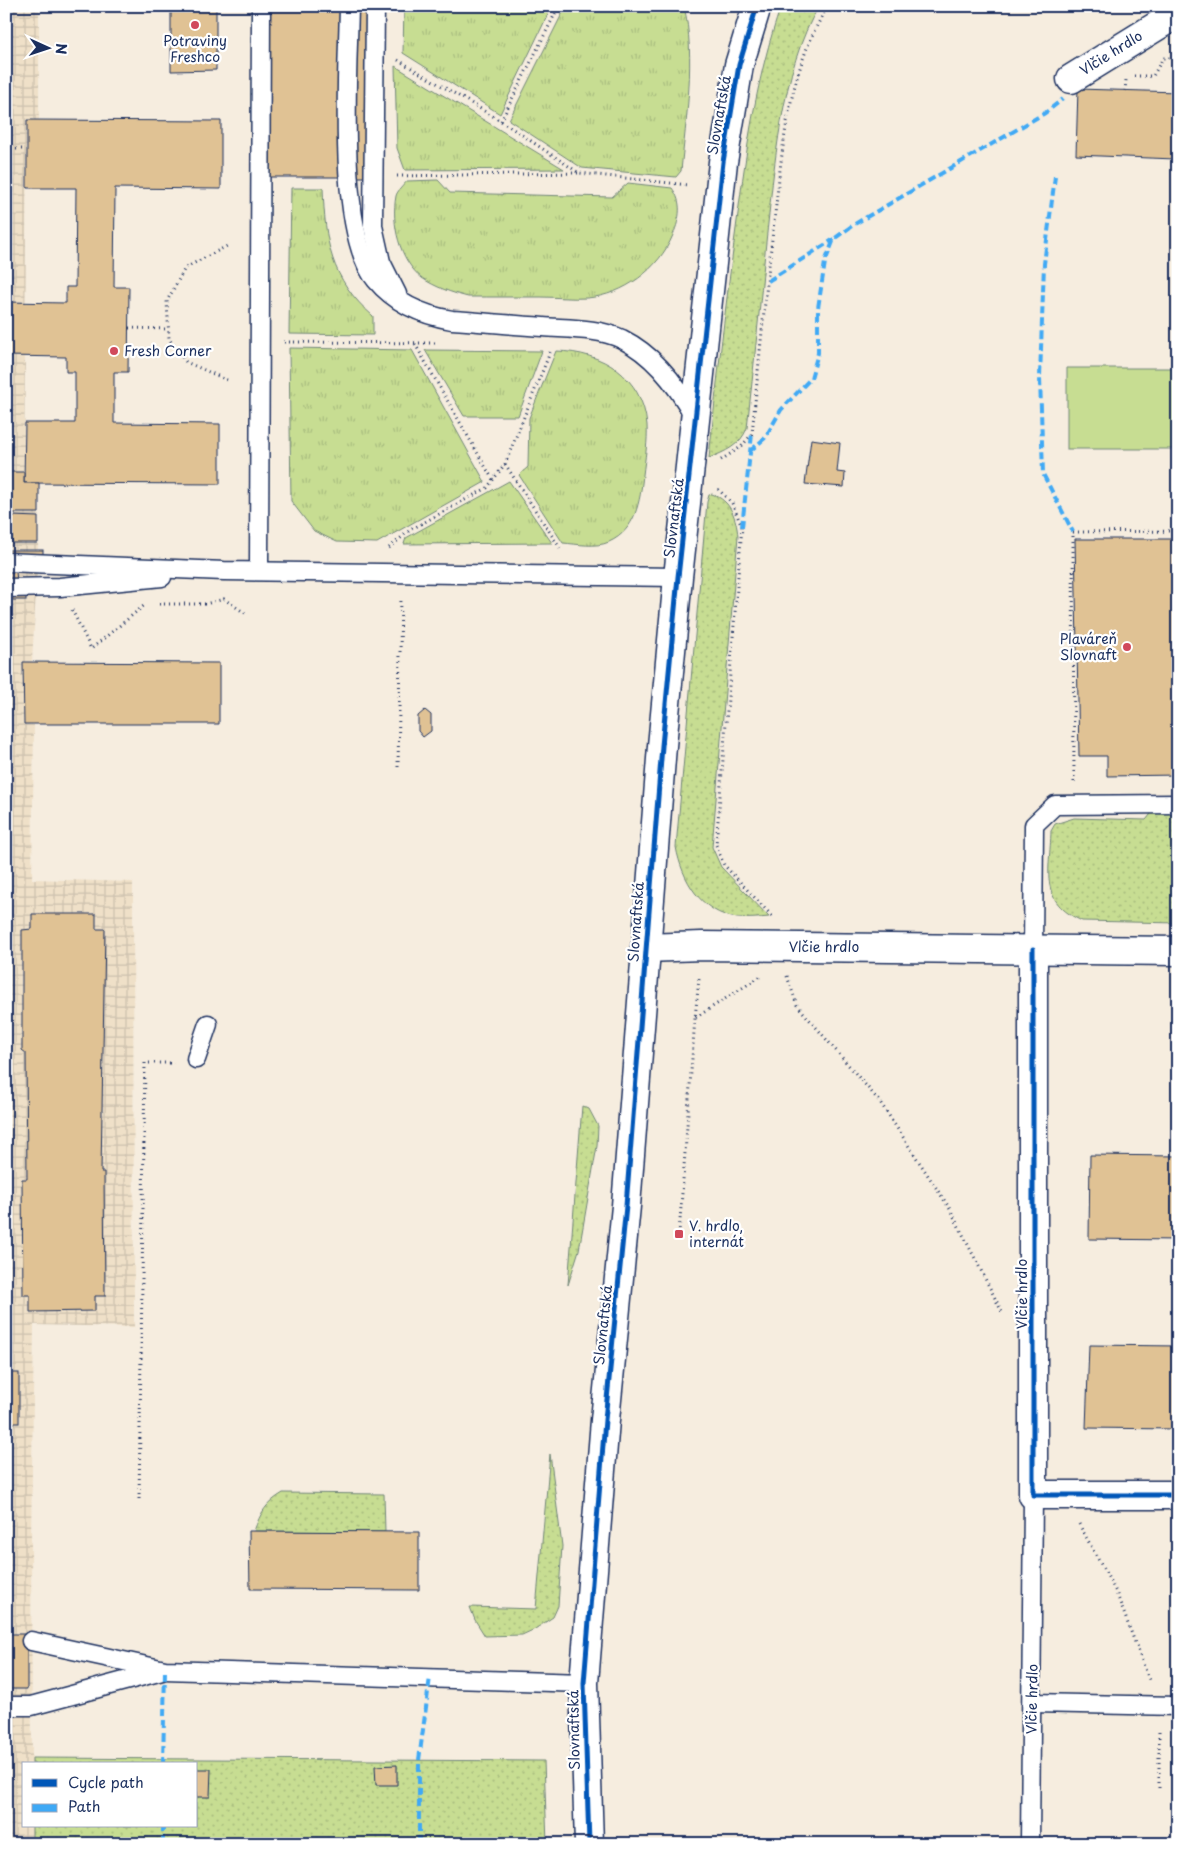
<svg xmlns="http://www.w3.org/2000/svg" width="1184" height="1850" viewBox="0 0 1184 1850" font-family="'Playpen Sans',sans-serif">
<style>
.industrial{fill:url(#industrial-grid)}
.grass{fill:url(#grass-dots);stroke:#718678}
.park{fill:url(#park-tufts);stroke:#718678}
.pitch{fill:#c7dd92;stroke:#718678}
.building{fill:#e0c294;stroke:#1b2f5e}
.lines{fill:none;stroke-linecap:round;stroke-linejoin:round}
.service-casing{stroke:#1b2f5e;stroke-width:21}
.minor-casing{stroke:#1b2f5e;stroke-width:31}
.secondary-casing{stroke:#1b2f5e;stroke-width:31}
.path{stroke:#1b2f5e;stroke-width:3;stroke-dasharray:1 4;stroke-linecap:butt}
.service{stroke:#fff;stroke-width:18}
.minor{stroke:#fff;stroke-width:28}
.secondary{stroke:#fff;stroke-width:28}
.quiet{stroke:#3fa9f5;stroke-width:4;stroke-dasharray:8 4;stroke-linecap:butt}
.cycleway-casing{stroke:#fff;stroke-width:8}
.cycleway{stroke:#0057b8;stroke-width:5}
.poi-dot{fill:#d1495b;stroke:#fff;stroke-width:2}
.labels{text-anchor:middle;stroke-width:4.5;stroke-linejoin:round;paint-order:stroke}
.poi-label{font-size:14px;fill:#1b2f5e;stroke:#fff;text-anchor:start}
.street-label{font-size:14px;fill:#1b2f5e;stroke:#fff}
</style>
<defs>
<pattern id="industrial-grid" width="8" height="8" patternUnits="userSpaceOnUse" patternTransform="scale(1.25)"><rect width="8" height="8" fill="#efe0c8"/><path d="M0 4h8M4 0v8" fill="none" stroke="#ccc0ae"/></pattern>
<pattern id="grass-dots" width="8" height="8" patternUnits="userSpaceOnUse" patternTransform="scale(1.25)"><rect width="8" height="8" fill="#c7dd92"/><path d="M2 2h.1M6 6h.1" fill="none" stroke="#aabe80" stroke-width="1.8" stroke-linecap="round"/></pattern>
<pattern id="park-tufts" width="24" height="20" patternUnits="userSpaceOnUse" patternTransform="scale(1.25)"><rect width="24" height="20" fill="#c7dd92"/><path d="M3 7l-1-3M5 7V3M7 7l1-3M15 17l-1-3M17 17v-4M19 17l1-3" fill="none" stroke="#aabe80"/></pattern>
</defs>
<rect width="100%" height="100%" fill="#f6eddf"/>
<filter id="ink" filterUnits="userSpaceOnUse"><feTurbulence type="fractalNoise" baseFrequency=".02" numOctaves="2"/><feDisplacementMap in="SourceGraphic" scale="10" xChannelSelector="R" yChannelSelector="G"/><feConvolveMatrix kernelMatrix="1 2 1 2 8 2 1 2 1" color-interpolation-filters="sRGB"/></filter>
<g filter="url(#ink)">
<path class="industrial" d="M6 6H39V120H27L24 482 39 483 38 556 32 662 23 663 24 724 34 725 32 879 133 882 134 1327 34 1325 31 1541 32 1764H24V1826H32V1844H6Z"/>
<g class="grass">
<path d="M781 6H819C781 69 774 170 766 242 760 304 754 366 747 428 741 445 725 452 709 458 717 379 726 300 737 221 747 146 756 79 781 6Z"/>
<path d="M712 494C731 501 736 517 738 536L712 847 721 867 769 917C759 918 747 919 737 918 701 913 682 880 676 847L707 502 709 495Z"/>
<path d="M1155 809 1178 810V923L1082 921C1038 901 1050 872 1051 831L1055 824 1074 818 1146 820Z"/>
<path d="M582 1106 589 1109 598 1126 597 1146 579 1250 568 1285Z"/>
<path d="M550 1454 562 1546 558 1606 553 1617 535 1629 522 1635 485 1636 475 1620 470 1607 536 1609Z"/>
<path d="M283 1493 384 1494 385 1532 254 1531C261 1512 266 1503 283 1493Z"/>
<path d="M32 1758 544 1761 547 1844H32V1826H196V1764H32Z"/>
</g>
<g class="park">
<path d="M404 6H552L500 114 403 53Z"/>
<path d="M566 6H684C696 57 686 119 681 171L676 177 582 168 509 120Z"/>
<path d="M395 66 564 169 405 170 397 148Z"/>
<path d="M438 180 450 193 612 197 628 183 672 188C683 203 680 218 673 235 659 269 624 295 587 298 572 299 556 297 541 297 517 297 493 297 468 297 452 293 435 287 422 278 399 260 391 223 396 196 397 191 404 185 407 181Z"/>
<path d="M291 188H323C325 241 330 279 373 316V335L289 334Z"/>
<path d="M289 348 412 350 485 482 377 543 337 542 314 531 291 501Z"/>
<path d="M425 350 542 351 518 416H464Z"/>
<path d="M556 351C603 352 642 376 647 425 648 442 645 458 643 475 640 501 636 530 609 542 596 548 577 544 563 543L519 475 528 467 529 418Z"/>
<path d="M509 481 552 543 404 544 406 538Z"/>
</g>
<rect class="pitch" x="1067" y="368" width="111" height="81"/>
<g class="building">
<path d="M171 6H216V70L171 71Z"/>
<rect x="269" y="6" width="112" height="171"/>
<path d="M1078 89 1178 92 1175 159 1076 155Z"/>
<path d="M1178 90V138H1176Z"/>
<path d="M27 120 221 121V189L115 188 114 287H129L128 372H114V423L220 424V484L24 483 25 423H75V372H66V357L6 356V302L66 303V287H75L76 188H27Z"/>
<path d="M811 439 840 443 837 472 845 473 844 487 805 484Z"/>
<path d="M6 472H24V483H39V513H6Z"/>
<path d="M12 516 38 517V543H12Z"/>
<path d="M1075 539H1178V775L1107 776V756H1079Z"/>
<rect x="6" y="550" width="37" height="17"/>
<path d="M6 570 16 572 17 581 6 583Z"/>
<rect x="6" y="580" width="20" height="20"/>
<path d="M23 662 219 663V724H24Z"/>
<path d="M425 710 431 715V731L423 737 418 731V716Z"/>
<path d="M32 914H96V929H105L101 1172H104L105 1296H95V1311L30 1312V1295H23L22 1179H27L26 1053 22 1050V930L32 929Z"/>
<path d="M1090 1155 1178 1156V1240L1089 1239Z"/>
<path d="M1089 1345 1178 1346V1429L1086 1428Z"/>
<rect x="6" y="1373" width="13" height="50"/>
<path d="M249 1531 419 1532V1590L250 1589Z"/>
<rect x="6" y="1634" width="21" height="55"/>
<path d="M397 1765V1785H376L375 1766Z"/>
<path d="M196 1769H211L210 1797H196Z"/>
</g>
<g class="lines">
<g class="service-casing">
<g id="service">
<path d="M349 6C348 70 336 233 376 280 396 304 422 315 452 320 482 322 512 325 543 327 569 329 598 328 622 339 654 355 677 385 694 416"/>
<path d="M375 6 373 226 381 262 397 294"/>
<path d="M6 562 224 571 678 577"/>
<path d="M259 570 261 6"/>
<path d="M6 588 60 587 162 577"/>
<path d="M1033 949 1034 825 1055 805 1178 804"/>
<path d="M196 1059 208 1024"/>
<path d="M31 1641 165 1670 584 1683"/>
<path d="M1032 1703 1178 1706"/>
<path d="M6 1706H31L162 1671"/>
<path d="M1030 1844 1033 1495"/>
</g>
</g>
<g class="minor-casing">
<g id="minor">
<path d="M1071 79 1178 13"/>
<path d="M645 948 702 946 1178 951"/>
<path d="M1033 949V1495H1178"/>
</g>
</g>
<g class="secondary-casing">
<path id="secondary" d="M589 1844 584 1683 605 1420 626 1206 662 746 678 577 723 162 739 65 757 6"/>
</g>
<g class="path">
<path d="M398 60 501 121 579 173 688 185"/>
<path d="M1134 76H1153L1163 58H1178"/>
<path d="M1125 91 1126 80"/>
<path d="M501 121 559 6"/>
<path d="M6 149H22"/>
<path d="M397 176 578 173"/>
<path d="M129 328 169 329"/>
<path d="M284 342 436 343"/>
<path d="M415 344 493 480"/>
<path d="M227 380 186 362 169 339 167 301 185 268 229 245"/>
<path d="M721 460 741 447 752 434C759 361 766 287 775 214 783 143 789 69 828 6"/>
<path d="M505 464 562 551"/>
<path d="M718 489 732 503 742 527 716 845 724 865 772 916"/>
<path d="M389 548 410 530 487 488 505 464 551 350"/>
<path d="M159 604H205L224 599 248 615"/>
<path d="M72 610 91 649 146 604"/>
<path d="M398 767 401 597"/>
<path d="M1074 782 1073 532 1178 531"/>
<path d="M787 976 797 1005 880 1102 950 1209 1003 1314"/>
<path d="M699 979 695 1018 761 976"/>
<path d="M679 1234 695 1018"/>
<path d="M139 1499 145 1063H174"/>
<path d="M1079 1524 1116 1592 1150 1682"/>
<path d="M1159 1788V1729"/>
</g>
<use href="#service" class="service"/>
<use href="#minor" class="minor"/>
<use href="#secondary" class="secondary"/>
<g class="quiet">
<path d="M1055 176 1044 264 1040 377 1043 474 1073 532"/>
<path d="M768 281 834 239"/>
<path d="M750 451 765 438 781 410 811 378 818 353V308L825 262 834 239 853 225 1045 113 1063 99"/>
<path d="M742 527 752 434"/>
<path d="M163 1764 165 1670"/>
<path d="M163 1844V1826"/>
<path d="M419 1844V1760L430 1677"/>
</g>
<g class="cycleway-casing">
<g id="cycleway">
<path d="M1033 949V1495H1178"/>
<path d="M589 1844 584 1683 605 1420 626 1206 662 746 678 577 723 162 739 65 757 6"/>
</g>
</g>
<use href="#cycleway" class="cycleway"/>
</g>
</g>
<g class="poi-dot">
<circle cx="195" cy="25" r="5"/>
<circle cx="114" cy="351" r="5"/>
<circle cx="1127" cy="647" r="5"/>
<rect x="674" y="1229" width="10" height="10" rx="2.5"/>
</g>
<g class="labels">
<g class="poi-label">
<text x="195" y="46" text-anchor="middle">Potraviny<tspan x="195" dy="16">Freshco</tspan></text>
<text x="124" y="356">Fresh Corner</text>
<text x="1117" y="644" text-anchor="end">Plaváreň<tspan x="1117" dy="16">Slovnaft</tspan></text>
<text x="689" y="1231">V. hrdlo,<tspan x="689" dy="16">internát</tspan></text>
</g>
<g class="street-label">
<text transform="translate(1111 53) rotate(-32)" y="5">Vlčie hrdlo</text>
<text transform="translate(719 115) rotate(-80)" y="5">Slovnaftská</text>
<text transform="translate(674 518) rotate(-83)" y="5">Slovnaftská</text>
<text transform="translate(636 922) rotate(-86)" y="5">Slovnaftská</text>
<text x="824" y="952">Vlčie hrdlo</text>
<text transform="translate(1022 1294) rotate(-90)" y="5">Vlčie hrdlo</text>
<text transform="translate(603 1325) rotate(-84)" y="5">Slovnaftská</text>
<text transform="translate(1032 1699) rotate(-89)" y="5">Vlčie hrdlo</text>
<text transform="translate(574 1730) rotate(-91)" y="5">Slovnaftská</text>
</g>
</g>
<rect width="1184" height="1850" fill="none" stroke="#fff" stroke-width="25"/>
<rect x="12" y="12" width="1159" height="1825" fill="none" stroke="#1b2f5e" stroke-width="2" filter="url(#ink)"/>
<rect x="22" y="1762" width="175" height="65" fill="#ffffff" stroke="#a4acbf"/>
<rect x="32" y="1779" width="25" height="8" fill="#0057b8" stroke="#a4acbf"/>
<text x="68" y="1788" font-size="15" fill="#1b2f5e">Cycle path</text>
<rect x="32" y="1804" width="25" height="8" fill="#3fa9f5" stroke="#a4acbf"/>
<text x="68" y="1812" font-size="15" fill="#1b2f5e">Path</text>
<g transform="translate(48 48) rotate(93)" stroke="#ffffff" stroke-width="4" paint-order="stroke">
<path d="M0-4L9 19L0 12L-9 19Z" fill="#1b2f5e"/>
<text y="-8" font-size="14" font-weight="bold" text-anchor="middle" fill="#1b2f5e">N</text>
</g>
</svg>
